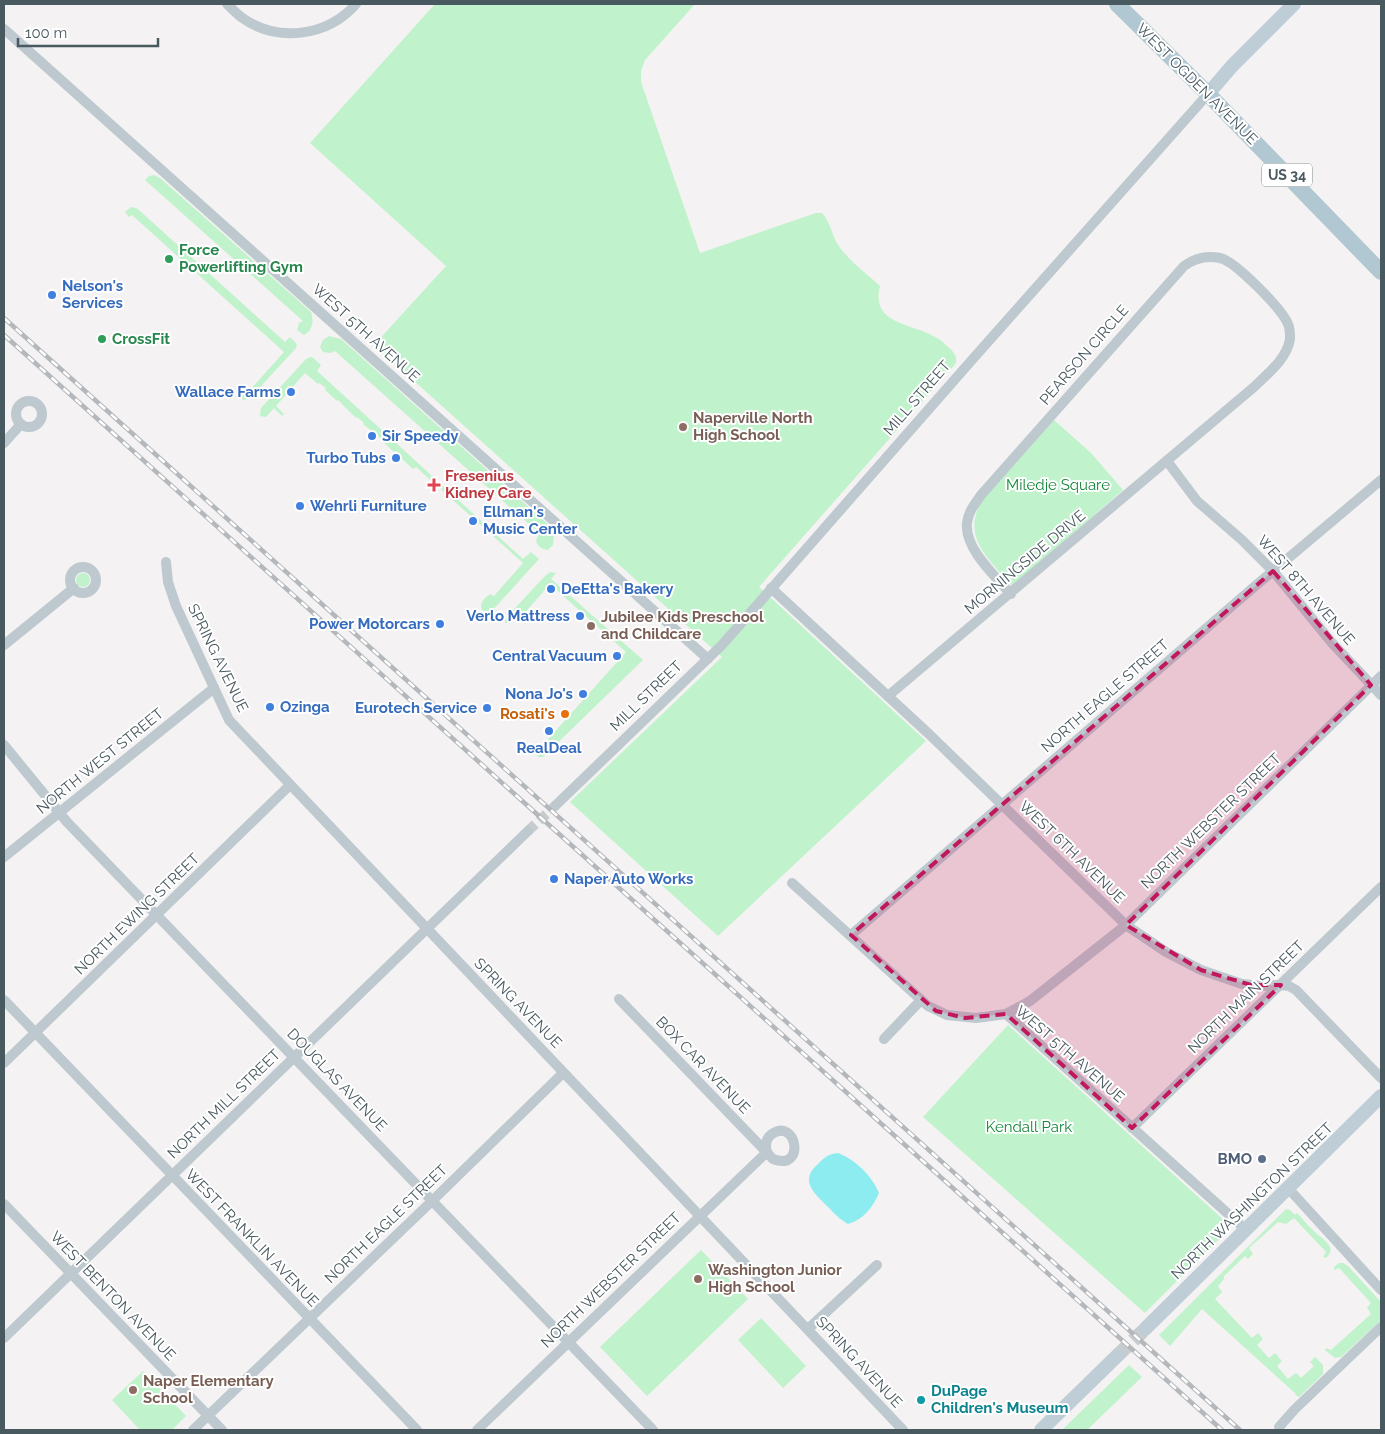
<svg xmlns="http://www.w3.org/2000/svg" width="1385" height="1434" viewBox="0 0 1385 1434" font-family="Raleway,sans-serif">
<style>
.green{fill:#c0f2cb}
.water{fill:#8cecf0}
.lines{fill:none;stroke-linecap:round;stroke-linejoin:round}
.minor-tunnel{stroke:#c9ccce;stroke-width:10;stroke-dasharray:10 5;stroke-linecap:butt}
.secondary-tunnel{stroke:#c9ccce;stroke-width:14;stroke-dasharray:14 7;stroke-linecap:butt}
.minor{stroke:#bdc9cf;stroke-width:10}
.secondary{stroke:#bfced6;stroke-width:14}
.primary{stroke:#b1c7d1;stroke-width:16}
.rail-casing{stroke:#b4b8bc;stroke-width:4.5}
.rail{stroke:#fff;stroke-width:2.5;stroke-dasharray:8;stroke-linecap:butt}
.marked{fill:#c2185b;fill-opacity:0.2;stroke:#c2185b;stroke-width:4;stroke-dasharray:10 6;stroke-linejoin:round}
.leisure-dot{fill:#2e9e5b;stroke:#fff;stroke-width:2}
.shop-dot{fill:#3f7fe0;stroke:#fff;stroke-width:2}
.education-dot{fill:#8d6e63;stroke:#fff;stroke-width:2}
.health-dot{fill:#e0444e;stroke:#fff;stroke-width:2}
.food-dot{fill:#e8710a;stroke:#fff;stroke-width:2}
.service-dot{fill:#5c6f8a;stroke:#fff;stroke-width:2}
.culture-dot{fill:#0f9aa8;stroke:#fff;stroke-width:2}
.labels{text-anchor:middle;stroke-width:4;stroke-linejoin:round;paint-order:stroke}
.shield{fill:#fff;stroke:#808b90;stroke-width:1}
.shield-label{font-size:14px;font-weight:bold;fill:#495960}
.street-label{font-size:15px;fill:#495960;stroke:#fff}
.leisure-label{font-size:15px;font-weight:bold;fill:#27864d;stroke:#fff;text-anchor:start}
.shop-label{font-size:15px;font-weight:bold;fill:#366cbe;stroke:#fff;text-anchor:start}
.education-label{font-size:15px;font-weight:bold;fill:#785e54;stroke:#fff;text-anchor:start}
.health-label{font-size:15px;font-weight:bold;fill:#be3a42;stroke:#fff;text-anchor:start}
.park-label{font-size:15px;fill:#14873a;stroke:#fff}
.food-label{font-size:15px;font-weight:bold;fill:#c56008;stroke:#fff;text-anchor:end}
.service-label{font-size:15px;font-weight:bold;fill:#4e5e75;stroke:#fff;text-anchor:end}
.culture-label{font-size:15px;font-weight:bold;fill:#0d838f;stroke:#fff;text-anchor:start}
</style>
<rect width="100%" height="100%" fill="#f4f2f2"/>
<g class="green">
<path d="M435 4H695L645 60 641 71V82L700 253 816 213H822C830 221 832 235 838 245 849 261 866 273 880 286 870 325 913 323 935 337 940 339 944 343 948 347 953 351 957 355 956 363L759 587 926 741 718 936 570 802 722 657 374 345 446 266 310 143Z"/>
<path d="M149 176 154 175 160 178 311 312C314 320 313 331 304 335L297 330 299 323 303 321 145 180Z"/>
<path d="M131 207 136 208 140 211 285 342 290 337 297 344 296 348 250 398 244 400 239 398 246 389 249 391 284 352 132 215 129 217 125 212Z"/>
<path d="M329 336 341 339 551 527 554 536 553 545 548 550C541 549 538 547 536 541L539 533 335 351 331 353 323 352 320 347 323 340Z"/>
<path d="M312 357 321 365 317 371 523 559 531 552 539 559 490 613 482 610C479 602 485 598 490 594L494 596 523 563 416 467 413 469 401 458 402 457 396 451 394 452 382 441 383 440 363 424 364 423 357 417 356 418 338 400 337 401 325 390 326 388 319 383 318 384 305 373 276 406 284 414 282 416 274 408 266 417 260 416 261 408 307 358Z"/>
<path d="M1054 420 1091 453 1123 490 1012 586C988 558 958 534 985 497Z"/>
<path d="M550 572 556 573 551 579 643 660 543 757H539L535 754 626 652 550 584 522 616 517 613 508 623H505V619L544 577Z"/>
<circle cx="83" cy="580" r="7"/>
<path d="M1008 1025 1226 1222V1232L1145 1313 923 1117Z"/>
<path d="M1286 1209 1290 1210 1295 1215 1297 1213C1303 1219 1308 1226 1314 1231 1321 1239 1339 1246 1326 1258L1323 1257 1326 1252 1294 1218 1286 1224 1278 1222 1249 1248 1253 1254 1248 1259 1245 1256 1224 1276V1279L1218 1286 1222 1292 1215 1299 1252 1338 1258 1333 1263 1339 1257 1345 1269 1358 1275 1353 1282 1361 1277 1366 1288 1379 1296 1373 1301 1378 1314 1366 1310 1362 1315 1357 1323 1365V1374L1299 1397 1295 1395 1296 1394 1202 1309 1170 1346 1159 1335Z"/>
<path d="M701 1250 748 1299 647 1396 600 1347Z"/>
<path d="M1339 1263H1343L1348 1266 1381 1302V1320L1341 1357 1335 1358 1325 1350 1326 1348 1331 1350 1371 1314 1367 1307 1371 1303 1339 1268 1334 1270V1267Z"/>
<path d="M761 1318 806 1366 783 1388 738 1340Z"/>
<path d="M1129 1365 1142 1377 1087 1430H1062Z"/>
<path d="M143 1371 186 1416 172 1430H140L112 1400Z"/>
</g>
<path class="water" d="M838 1153C856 1160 872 1176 879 1193 873 1207 863 1220 848 1224 839 1219 834 1213 827 1206 814 1193 799 1180 818 1164 825 1157 828 1154 838 1153Z"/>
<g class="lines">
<path class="minor-tunnel" d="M528 831 556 805"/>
<path class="secondary-tunnel" d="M1118 1355 1145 1329"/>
<g class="minor">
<path d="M227 4C231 8 236 13 241 17 277 43 327 37 356 4"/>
<path d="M4 29 708 659"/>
<circle cx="29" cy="414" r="13"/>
<path d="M4 443 21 424"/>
<path d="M1167 461 1197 501 1242 540 1273 571 1332 643 1381 695"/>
<path d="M166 562 168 582 176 606 229 720 903 1430"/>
<circle cx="83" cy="580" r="13"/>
<path d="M771 588 930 735 1126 925 1166 952 1201 970 1242 984 1262 986 1281 985 1289 986 1296 990 1381 1078"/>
<path d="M4 645 74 588"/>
<path d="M888 696 1254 387C1267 374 1287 359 1290 339 1290 334 1290 328 1288 324 1282 309 1235 261 1220 258 1206 255 1195 258 1184 266L981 495C975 504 968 512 967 523 964 548 995 576 1011 594"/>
<path d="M4 745 67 822 653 1430"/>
<path d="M556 805 722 645 971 361 1208 94"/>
<path d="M4 857 214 688"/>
<path d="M792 883 928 1006 947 1015 976 1018 1006 1014 1030 1001 1126 925 1381 676"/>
<path d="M851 935 1254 587 1381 480"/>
<path d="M619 999 773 1159C806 1172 797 1117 772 1134 766 1138 765 1145 767 1152"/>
<path d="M4 1000 417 1430"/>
<path d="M1006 1014 1245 1229"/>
<path d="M884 1039 921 1000"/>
<path d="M4 1063 290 785"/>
<path d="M1132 1128 1381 887"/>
<path d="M1288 1188 1381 1290"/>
<path d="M4 1204 222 1430"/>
<path d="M808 1329 877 1265"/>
<path d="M4 1338 528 831"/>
<path d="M1279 1427 1295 1409 1381 1327"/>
<path d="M193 1430 432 1201 563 1073"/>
<path d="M477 1430 767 1152"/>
</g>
<g class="secondary">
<path d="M1208 94 1232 66 1294 4"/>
<path d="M1145 1329 1381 1096"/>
<path d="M1041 1430 1118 1355"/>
</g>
<path class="primary" d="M1117 4 1208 94 1381 272"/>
<g class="rail-casing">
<g id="rail">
<path d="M4 318 1240 1430"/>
<path d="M4 335 1222 1430"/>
</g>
</g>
<use href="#rail" class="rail"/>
</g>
<path class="marked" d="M1273 571 1371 685 1126 925 1201 970 1251 985H1281L1132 1128 1006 1014 965 1018 936 1011 851 935Z"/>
<g class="leisure-dot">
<circle cx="169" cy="259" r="5"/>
<circle cx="102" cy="339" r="5"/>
</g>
<g class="shop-dot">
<circle cx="52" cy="295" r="5"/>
<circle cx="291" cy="392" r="5"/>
<circle cx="372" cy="436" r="5"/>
<circle cx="396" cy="458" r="5"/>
<circle cx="300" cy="506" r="5"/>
<circle cx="473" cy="521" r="5"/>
<circle cx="551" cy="589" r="5"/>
<circle cx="580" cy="616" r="5"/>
<circle cx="440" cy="624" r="5"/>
<circle cx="617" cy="656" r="5"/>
<circle cx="583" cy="694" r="5"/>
<circle cx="270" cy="707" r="5"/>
<circle cx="487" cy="708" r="5"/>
<circle cx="549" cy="731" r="5"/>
<circle cx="554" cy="879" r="5"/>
</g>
<g class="education-dot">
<circle cx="683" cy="427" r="5"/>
<circle cx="591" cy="626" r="5"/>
<circle cx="698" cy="1279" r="5"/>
<circle cx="133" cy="1390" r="5"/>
</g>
<path class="health-dot" d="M431.5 477.5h5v5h5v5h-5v5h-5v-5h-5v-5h5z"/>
<circle class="food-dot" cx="565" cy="714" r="5"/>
<circle class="service-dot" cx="1262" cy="1159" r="5"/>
<circle class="culture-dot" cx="921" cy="1400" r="5"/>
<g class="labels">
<rect class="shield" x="1262" y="163.5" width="50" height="23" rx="4"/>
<g class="shield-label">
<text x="1287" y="180">US 34</text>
</g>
<g class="street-label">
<text transform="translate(1197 84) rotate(45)" y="5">WEST OGDEN AVENUE</text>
<text transform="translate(366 333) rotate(42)" y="5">WEST 5TH AVENUE</text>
<text transform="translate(1084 355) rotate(-49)" y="5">PEARSON CIRCLE</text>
<text transform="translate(917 398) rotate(-49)" y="5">MILL STREET</text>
<text transform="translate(1025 562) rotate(-40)" y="5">MORNINGSIDE DRIVE</text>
<text transform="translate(1306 590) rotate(49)" y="5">WEST 8TH AVENUE</text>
<text transform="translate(218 658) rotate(64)" y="5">SPRING AVENUE</text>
<text transform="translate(646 696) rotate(-44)" y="5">MILL STREET</text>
<text transform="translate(1105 696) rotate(-41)" y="5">NORTH EAGLE STREET</text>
<text transform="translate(100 761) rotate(-39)" y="5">NORTH WEST STREET</text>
<text transform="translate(1211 821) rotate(-44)" y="5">NORTH WEBSTER STREET</text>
<text transform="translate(1072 852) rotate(44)" y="5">WEST 6TH AVENUE</text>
<text transform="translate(137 914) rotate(-44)" y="5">NORTH EWING STREET</text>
<text transform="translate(1246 997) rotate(-44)" y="5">NORTH MAIN STREET</text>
<text transform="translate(518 1003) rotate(46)" y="5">SPRING AVENUE</text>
<text transform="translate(1070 1054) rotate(41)" y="5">WEST 5TH AVENUE</text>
<text transform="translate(703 1065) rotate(46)" y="5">BOX CAR AVENUE</text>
<text transform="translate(337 1080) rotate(46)" y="5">DOUGLAS AVENUE</text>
<text transform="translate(224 1104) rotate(-44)" y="5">NORTH MILL STREET</text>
<text transform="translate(1252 1201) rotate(-44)" y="5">NORTH WASHINGTON STREET</text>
<text transform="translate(386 1224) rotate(-44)" y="5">NORTH EAGLE STREET</text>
<text transform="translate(252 1238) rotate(46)" y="5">WEST FRANKLIN AVENUE</text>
<text transform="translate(611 1280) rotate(-44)" y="5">NORTH WEBSTER STREET</text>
<text transform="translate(113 1296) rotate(46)" y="5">WEST BENTON AVENUE</text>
<text transform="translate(859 1362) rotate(47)" y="5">SPRING AVENUE</text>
</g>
<g class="leisure-label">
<text x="179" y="255">Force<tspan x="179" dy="17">Powerlifting Gym</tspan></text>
<text x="112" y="344">CrossFit</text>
</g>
<g class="shop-label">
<text x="62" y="291">Nelson's<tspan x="62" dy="17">Services</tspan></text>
<text x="281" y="397" text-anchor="end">Wallace Farms</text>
<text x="382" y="441">Sir Speedy</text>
<text x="386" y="463" text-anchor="end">Turbo Tubs</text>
<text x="310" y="511">Wehrli Furniture</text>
<text x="483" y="517">Ellman's<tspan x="483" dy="17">Music Center</tspan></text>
<text x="561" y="594">DeEtta's Bakery</text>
<text x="570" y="621" text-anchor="end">Verlo Mattress</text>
<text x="430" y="629" text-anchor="end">Power Motorcars</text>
<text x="607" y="661" text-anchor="end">Central Vacuum</text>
<text x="573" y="699" text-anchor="end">Nona Jo's</text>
<text x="280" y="712">Ozinga</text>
<text x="477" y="713" text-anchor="end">Eurotech Service</text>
<text x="549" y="753" text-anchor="middle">RealDeal</text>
<text x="564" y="884">Naper Auto Works</text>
</g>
<g class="education-label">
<text x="693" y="423">Naperville North<tspan x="693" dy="17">High School</tspan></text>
<text x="601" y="622">Jubilee Kids Preschool<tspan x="601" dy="17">and Childcare</tspan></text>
<text x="708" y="1275">Washington Junior<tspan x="708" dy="17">High School</tspan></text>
<text x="143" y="1386">Naper Elementary<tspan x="143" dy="17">School</tspan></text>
</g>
<g class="health-label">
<text x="445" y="481">Fresenius<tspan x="445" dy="17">Kidney Care</tspan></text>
</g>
<g class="park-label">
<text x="1058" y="490">Miledje Square</text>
<text x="1029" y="1132">Kendall Park</text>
</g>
<g class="food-label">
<text x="555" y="719">Rosati's</text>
</g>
<g class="service-label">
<text x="1252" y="1164">BMO</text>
</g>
<g class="culture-label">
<text x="931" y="1396">DuPage<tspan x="931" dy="17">Children's Museum</tspan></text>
</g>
</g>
<rect width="1385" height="1434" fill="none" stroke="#495960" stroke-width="10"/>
<path d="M18 38v8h140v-8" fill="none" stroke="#495960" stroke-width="2.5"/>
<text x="25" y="38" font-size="15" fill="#495960" stroke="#ffffff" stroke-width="4" paint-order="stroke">100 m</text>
</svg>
